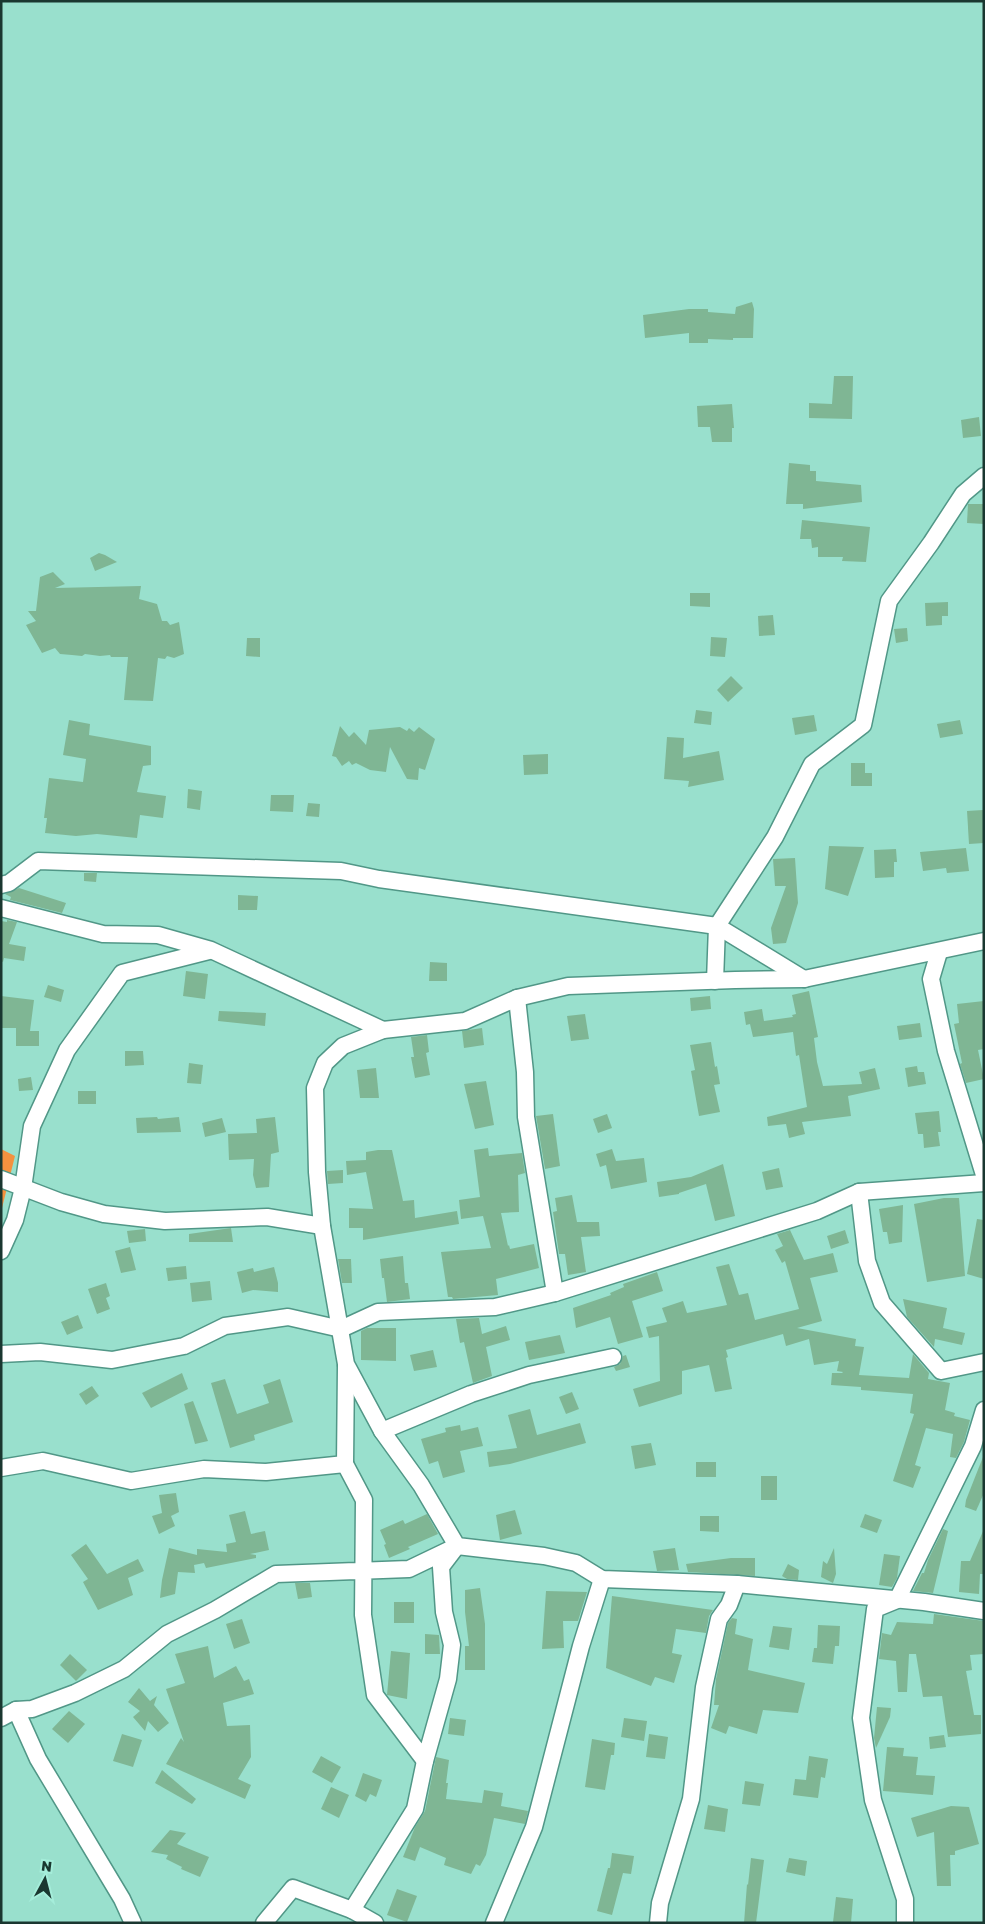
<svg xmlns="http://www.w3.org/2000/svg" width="985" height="1924" viewBox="0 0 985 1924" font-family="'Golos Text',sans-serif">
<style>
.green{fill:#f4913f}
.building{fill:#7fb694}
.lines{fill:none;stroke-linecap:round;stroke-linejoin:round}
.minor-casing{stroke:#519787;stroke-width:19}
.minor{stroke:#fff;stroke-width:16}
</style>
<rect width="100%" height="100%" fill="#99e0cd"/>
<path class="green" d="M1 1149 15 1156 1 1212Z"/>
<g class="building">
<path d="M752 302 754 309 753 338H733V340L708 339V343H689V333L645 338 643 315 689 309H708V312L735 314 736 307Z"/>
<path d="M834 376H853L852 419 809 418V403L832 404Z"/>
<path d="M732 404 734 428H732V442H712L710 427H698L697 406Z"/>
<path d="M979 417 981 436 963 438 961 420Z"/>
<path d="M789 463 810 465V471H816V481L861 485 862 502 803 509V504H786Z"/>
<path d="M968 504H984V524L967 523Z"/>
<path d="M802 520 870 527 866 562 842 561 843 557H818V547L812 548 811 539H800Z"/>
<path d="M99 553 105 555 117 562 95 571 90 558Z"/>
<path d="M53 572 65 584 55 588 141 586 139 599 157 604 162 621H167L170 625 179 622 184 654 174 658 167 656 165 659 158 658 153 701 124 700 128 657H111L110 655 100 656 85 654 82 656 72 655 60 654 55 648 42 653 26 625 36 621 28 611H36L40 577Z"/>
<path d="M690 593H710V607L690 606Z"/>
<path d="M948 602V616H942V625L926 626 925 603Z"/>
<path d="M773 615 775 635 759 636 758 616Z"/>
<path d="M907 628 908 641 896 643 894 629Z"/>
<path d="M711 637 727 638 725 657 710 656Z"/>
<path d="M247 638H260V657L246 656Z"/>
<path d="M731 676 743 688 728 702 717 690Z"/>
<path d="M696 710 712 712 711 725 694 723Z"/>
<path d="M814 715 817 731 795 735 792 718Z"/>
<path d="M69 720 90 724 89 735 151 746V765L143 766 137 792 166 796 163 818 140 815 137 838 97 834 76 836 45 833 47 818H44L49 778 83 782 86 759 63 755Z"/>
<path d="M960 720 963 734 940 738 937 724Z"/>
<path d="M340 726 349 737 354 732 366 745 369 730 400 727 407 731 409 728 414 732 419 727 435 739 425 770 419 768 418 780 407 779 390 747 386 772 370 770 356 763 352 765 349 761 342 766 336 757 332 756Z"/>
<path d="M667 737 684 738 683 758 719 751 724 780 688 787 689 781 664 779Z"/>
<path d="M548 754V774L524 775 523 755Z"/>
<path d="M851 763H865V773H872V786H851Z"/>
<path d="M188 789 202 791 200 810 187 808Z"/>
<path d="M271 795H294L293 812 270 811Z"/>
<path d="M308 803 320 804 319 817 306 816Z"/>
<path d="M983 810 984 843 969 844 967 811Z"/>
<path d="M829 846 864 847 848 896 825 889Z"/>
<path d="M966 848 969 871 947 873 946 868 923 871 920 852Z"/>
<path d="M896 849 897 862H894V877L875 878 874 850Z"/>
<path d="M795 858 798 903 786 943 773 944 771 928 786 886H775L773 859Z"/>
<path d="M84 873H97L96 882 84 881Z"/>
<path d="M19 888 66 903 62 913 10 900 11 897 5 894Z"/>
<path d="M238 895 258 896 257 910H238Z"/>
<path d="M7 920 17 922 9 944 26 947 24 961 4 958 3 962 1 961V921L7 922Z"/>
<path d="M430 962 447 963V981H429Z"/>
<path d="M186 971 208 974 205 999 183 996Z"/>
<path d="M48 985 64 990 61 1002 44 997Z"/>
<path d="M809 991 818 1037 814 1038 817 1062 823 1086 862 1084 859 1072 875 1068 880 1089 848 1096 851 1116 802 1122 805 1134 789 1138 786 1124 768 1126 767 1117 807 1107 799 1055 796 1056 793 1032 753 1037 750 1024 746 1025 744 1012 762 1009 764 1021 793 1017 792 1015 796 1014 792 995Z"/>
<path d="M1 996 34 1000 30 1031H39V1046H16V1028H1Z"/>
<path d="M710 996 711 1009 691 1011 690 998Z"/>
<path d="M984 1001V1049L978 1050 984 1079 966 1083 960 1064 962 1063 954 1024 959 1023 957 1004Z"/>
<path d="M219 1011 266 1013 265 1026 218 1021Z"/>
<path d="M585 1014 589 1039 571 1041 567 1016Z"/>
<path d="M920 1023 922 1037 899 1040 897 1026Z"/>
<path d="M482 1028 484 1045 464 1048 462 1031Z"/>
<path d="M427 1035 429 1052 426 1053 430 1075 415 1078 411 1057H414L411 1037Z"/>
<path d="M711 1042 715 1067 717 1066 720 1084 714 1085 720 1112 699 1116 691 1071 695 1070 690 1045Z"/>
<path d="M125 1051H143L144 1065 125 1066Z"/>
<path d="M189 1063 203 1065 201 1084 187 1083Z"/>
<path d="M917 1066 918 1072H924L926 1084 908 1087 905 1068Z"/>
<path d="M376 1068 379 1098H360L357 1070Z"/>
<path d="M31 1077 33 1090 19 1091 18 1079Z"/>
<path d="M486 1081 494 1125 475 1129 464 1084Z"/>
<rect x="78" y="1091" width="18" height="13"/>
<path d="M939 1111 941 1132H938L940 1146 924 1148 923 1134H918L915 1113Z"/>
<path d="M553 1114 560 1166 545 1169 536 1116Z"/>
<path d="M607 1114 612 1128 598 1133 593 1119Z"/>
<path d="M157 1117 158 1119 179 1117 181 1132 137 1133 136 1118Z"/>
<path d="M275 1117 279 1152 271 1154 269 1187 256 1188 253 1175 254 1159 229 1160 228 1134 257 1133 256 1119Z"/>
<path d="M222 1118 226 1132 205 1137 202 1123Z"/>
<path d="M488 1148 489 1156 522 1153 525 1173 518 1175 519 1212 501 1213 508 1246 509 1245 510 1249 534 1244 539 1268 496 1279 498 1295 453 1299 452 1297H448L441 1252 491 1248 483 1216 461 1219 459 1200 480 1197 474 1150Z"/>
<path d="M612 1149 616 1161 644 1158 647 1182 611 1189 606 1165 600 1167 596 1154Z"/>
<path d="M378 1150H392L403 1201 414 1200 415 1218 457 1211 459 1224 363 1240V1228H349V1208L373 1209 366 1172 347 1175 346 1161 366 1160V1152Z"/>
<path d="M723 1164 735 1216 715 1221 706 1184 679 1193V1194L659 1197 657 1182 691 1177Z"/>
<path d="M779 1168 783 1187 766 1190 762 1172Z"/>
<path d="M343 1170V1183L328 1184 327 1171Z"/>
<path d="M572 1195 577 1222H599L600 1236 581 1237 586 1272 568 1275 565 1254H559L553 1212 557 1211 555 1198Z"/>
<path d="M944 1198H959L965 1276 927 1282 914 1204Z"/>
<path d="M903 1205 902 1242 889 1244 887 1232H883L879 1209Z"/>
<path d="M977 1219 984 1220V1279L967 1274Z"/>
<path d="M231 1228 233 1242H189V1234Z"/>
<path d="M145 1229 146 1241 129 1243 127 1231Z"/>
<path d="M790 1230 804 1260 833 1253 838 1272 810 1278 822 1321 797 1328 856 1339 855 1346 864 1347 859 1375 909 1378 913 1354 929 1373 928 1379 950 1383 945 1410 955 1413 954 1416 970 1420 964 1442 956 1458 950 1457 953 1434 926 1428 915 1465 921 1467 913 1488 893 1481 914 1414 910 1413 913 1394 861 1390V1387L831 1385 832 1373H842L843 1372 837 1371 839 1361 814 1365 809 1339 786 1346 783 1334 726 1350 728 1357 726 1358 732 1389 715 1392 709 1365 682 1371V1394L639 1407 633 1389 660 1381 659 1336 649 1338 646 1327 667 1322 662 1308 683 1301 687 1313 727 1305 716 1267 729 1264 739 1295 748 1293 755 1320 799 1309 785 1261 782 1263 775 1250 783 1246 777 1234Z"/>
<path d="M845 1230 849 1243 831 1249 827 1236Z"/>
<path d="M130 1247 136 1270 121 1273 115 1251Z"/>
<path d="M403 1256 405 1283H408L410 1299 387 1302 384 1278H382L380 1259Z"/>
<path d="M338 1259H351L352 1283H342Z"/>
<path d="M186 1266 187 1279 168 1281 166 1268Z"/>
<path d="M274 1267 278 1283V1292L253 1290 242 1293 237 1272 253 1268 254 1272Z"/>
<path d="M657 1272 663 1291 632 1301 643 1337 618 1344 610 1317 576 1328 573 1308 611 1295 610 1293 624 1287 623 1284Z"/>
<path d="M210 1281 212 1300 192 1302 190 1283Z"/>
<path d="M106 1283 110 1296 106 1298 110 1309 97 1314 88 1289Z"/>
<path d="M903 1299 947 1308 943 1328 965 1333 962 1345 935 1339 934 1347 907 1317Z"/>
<path d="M78 1315 83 1328 67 1335 61 1322Z"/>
<path d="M479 1318 482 1334 506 1326 510 1340 486 1347 492 1376 473 1383 464 1342 460 1343 456 1319Z"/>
<path d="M367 1328H396V1361L361 1360V1331Z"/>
<path d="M560 1335 565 1353 529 1360 525 1342Z"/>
<path d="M433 1350 437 1367 414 1371 410 1355Z"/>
<path d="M626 1355 630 1367 616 1371 614 1367 620 1364 623 1356Z"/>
<path d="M182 1373 188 1389 151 1408 142 1393Z"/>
<path d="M225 1379 237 1414 269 1403 263 1385 280 1379 293 1422 254 1435 255 1440 230 1448 211 1383Z"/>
<path d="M92 1386 99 1396 86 1405 79 1394Z"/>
<path d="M572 1392 579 1409 566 1414 559 1397Z"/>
<path d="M193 1401 208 1441 195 1444 184 1404Z"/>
<path d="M530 1409 537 1435 580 1423 586 1443 510 1464 489 1467 487 1452 517 1448 508 1415Z"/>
<path d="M460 1425 461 1431 478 1427 483 1446 460 1451 465 1472 443 1478 438 1461 429 1464 421 1439 446 1432 445 1428Z"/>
<path d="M651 1443 656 1465 635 1469 631 1446Z"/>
<path d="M983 1457 984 1493 976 1511 965 1507 966 1500Z"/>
<rect x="696" y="1462" width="20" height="15"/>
<rect x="761" y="1476" width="16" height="24"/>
<path d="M176 1493 179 1512 171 1516 175 1526 159 1534 152 1516 162 1513 159 1495Z"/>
<path d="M515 1510 522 1534 500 1540 496 1515Z"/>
<path d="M245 1511 251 1534 265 1531 269 1550 250 1554 256 1555V1558L206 1568 204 1563 194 1565 195 1573 178 1572 175 1594 160 1598 162 1580 169 1548 197 1555V1549L227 1552 226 1544 236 1542 229 1515Z"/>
<path d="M427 1514 438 1534 408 1547 410 1549 389 1558 384 1545 386 1544 380 1530 403 1520 405 1524Z"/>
<path d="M865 1514 882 1520 877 1533 860 1527Z"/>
<path d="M700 1516H719V1532L700 1531Z"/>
<path d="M943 1529 948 1531 933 1593 913 1591 922 1573H924L928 1560Z"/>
<path d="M984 1529V1574H980L979 1594 959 1592 961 1561H970Z"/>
<path d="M86 1544 107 1574 138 1559 144 1571 128 1578 133 1595 98 1610 83 1582 88 1579 71 1555Z"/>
<path d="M675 1548 679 1570 657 1571 653 1551Z"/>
<path d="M834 1548 836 1574 833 1583 821 1577 823 1561 827 1564Z"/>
<path d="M884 1554 900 1556 897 1578 892 1587 879 1585Z"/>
<path d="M731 1558H755V1576L688 1572 686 1564Z"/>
<path d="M788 1564 799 1570 798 1580 787 1579 782 1576Z"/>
<path d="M295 1583H310L312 1597 298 1599Z"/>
<path d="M480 1588 485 1624V1670H465V1646H469L465 1612V1590Z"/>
<path d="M546 1591 587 1592 578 1621H563L564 1648 542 1649Z"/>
<path d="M612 1596 713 1610 709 1616 706 1633 676 1629 672 1653 682 1655 674 1683 655 1677 651 1686 606 1668Z"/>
<rect x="394" y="1602" width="20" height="21"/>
<path d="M934 1614 984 1621V1654L970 1655 972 1670 966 1671 974 1715H981V1734L948 1737 942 1696 923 1697 916 1654H909L907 1692H898L896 1661 879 1659 882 1633 891 1635 897 1622 933 1624Z"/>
<path d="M732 1618 737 1619 735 1634 753 1639 748 1670 805 1683 798 1713 763 1710 757 1734 729 1726 726 1734 711 1728 719 1705H714L716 1679 728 1623Z"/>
<path d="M242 1619 250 1643 234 1649 226 1624Z"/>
<path d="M818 1625 840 1626 839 1646H835L833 1664 812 1662 814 1648H817Z"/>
<path d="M773 1626 792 1628 789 1650 769 1647Z"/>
<path d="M425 1634 439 1635 440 1654H425Z"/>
<path d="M208 1646 214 1678 236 1666 244 1681 249 1679 254 1694 223 1703 227 1726 250 1725 251 1757 238 1779 251 1785 245 1799 166 1764 181 1738 184 1742 166 1689 185 1683 175 1654Z"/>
<path d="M391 1651 410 1653 407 1699 387 1695Z"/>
<path d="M70 1654 87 1670 76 1681 60 1665Z"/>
<path d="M139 1688 150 1701 157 1696 154 1705 169 1723 158 1732 148 1721 145 1731 133 1717 140 1711 128 1702Z"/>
<path d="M877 1707 891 1708 890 1717 876 1748 874 1738Z"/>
<path d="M69 1711 85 1724 68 1743 52 1729Z"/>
<path d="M450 1718 466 1720 464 1736 448 1734Z"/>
<path d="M624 1718 647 1721 644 1741 621 1737Z"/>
<path d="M122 1734 142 1740 133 1767 113 1761Z"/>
<path d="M649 1734 668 1737 665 1759 646 1757Z"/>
<path d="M944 1735 946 1747 930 1749 929 1737Z"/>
<path d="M592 1739 615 1743 614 1755H611L605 1790 585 1787Z"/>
<path d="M887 1747 904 1748 903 1756 918 1757 916 1775 935 1776 933 1795 883 1791Z"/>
<path d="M321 1756 341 1767 332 1783 312 1772Z"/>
<path d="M809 1756 828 1759 825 1778 821 1777 818 1798 793 1795 795 1779 806 1780Z"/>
<path d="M436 1757 449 1760 446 1783H448L446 1799 482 1803 484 1790 503 1793 501 1806 528 1811 525 1824 494 1818 486 1855 480 1866 476 1864 471 1874 444 1865 446 1858 420 1847 415 1861 403 1857 415 1827 425 1811Z"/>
<path d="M162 1770 196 1799 192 1804 155 1783Z"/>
<path d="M363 1773 382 1780 376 1797 370 1794 366 1802 355 1796Z"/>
<path d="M745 1781 764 1784 760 1806 742 1804Z"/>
<path d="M331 1787 349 1795 339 1818 321 1809Z"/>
<path d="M708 1805 728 1809 725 1832 704 1829Z"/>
<path d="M951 1806 969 1807 979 1844 955 1851V1855H950L951 1886H937L934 1832 917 1837 911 1818Z"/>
<path d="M170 1830 186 1833 177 1844 209 1857 200 1877 181 1869 182 1867 166 1859 168 1855 151 1852Z"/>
<path d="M612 1853 634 1856 631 1874 623 1873 612 1915 597 1911 608 1868H610Z"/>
<path d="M751 1858 764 1860 756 1923H744L747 1884 748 1885Z"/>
<path d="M789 1858 807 1861 805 1876 786 1872Z"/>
<path d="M397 1889 417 1896 407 1922 387 1915Z"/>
<path d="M836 1897 853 1899 851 1923 833 1922Z"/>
</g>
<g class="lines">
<g class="minor-casing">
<g id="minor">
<path d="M1 885 9 883 38 861 341 871 379 879 717 926 804 979"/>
<path d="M1 908 103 934 158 935 211 950 383 1030"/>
<path d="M984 941 804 979 735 980 568 986 517 998 465 1021 383 1030 343 1046 325 1063 315 1088 317 1172 322 1226 346 1364 382 1431 421 1485 457 1546 544 1556 576 1563 602 1579 737 1584 924 1602 984 1611"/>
<path d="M939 952 931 979 946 1051 984 1175"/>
<path d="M715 981 717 926 775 837 812 764 863 725 889 601 931 543 963 494 984 476"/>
<path d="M517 998 525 1072 526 1117 555 1293"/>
<path d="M1 1179 61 1202 104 1214 165 1221 267 1217 322 1226"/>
<path d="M859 1192 867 1261 882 1303 941 1371 984 1362"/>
<path d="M1 1251 15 1220 23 1188 32 1126 67 1050 122 973 209 951"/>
<path d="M1 1354 40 1352 112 1360 184 1346 225 1326 288 1317 341 1329 378 1312 495 1307 555 1293 817 1211 859 1192 984 1183"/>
<path d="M382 1431 471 1394 529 1375 613 1357"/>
<path d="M1 1468 43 1461 131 1481 204 1469 266 1472 345 1464 346 1366"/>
<path d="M16 1710 38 1759 122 1899 133 1923"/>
<path d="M1 1718 16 1710 32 1709 75 1693 124 1669 167 1634 215 1610 276 1574 409 1569 457 1546 441 1567 444 1612 452 1645 448 1679 425 1761 375 1695 363 1615 364 1500 345 1464"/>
<path d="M352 1910 375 1923"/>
<path d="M264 1923 293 1888 352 1910 415 1809 425 1761"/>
<path d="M494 1923 534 1827 581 1646 602 1579"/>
<path d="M658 1923 660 1903 691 1799 704 1687 719 1619 729 1605 737 1584"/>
<path d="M905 1923V1899L873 1800 861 1718 875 1609 897 1600 973 1446 984 1410"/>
</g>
</g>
<use href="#minor" class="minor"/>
</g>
<rect width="985" height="1924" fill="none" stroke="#1a3730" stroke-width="5"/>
<g transform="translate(45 1879) rotate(7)" stroke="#a5edda" stroke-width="4" paint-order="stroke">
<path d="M0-4L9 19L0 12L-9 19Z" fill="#1a3730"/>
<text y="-8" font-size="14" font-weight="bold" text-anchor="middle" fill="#1a3730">N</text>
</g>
</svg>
